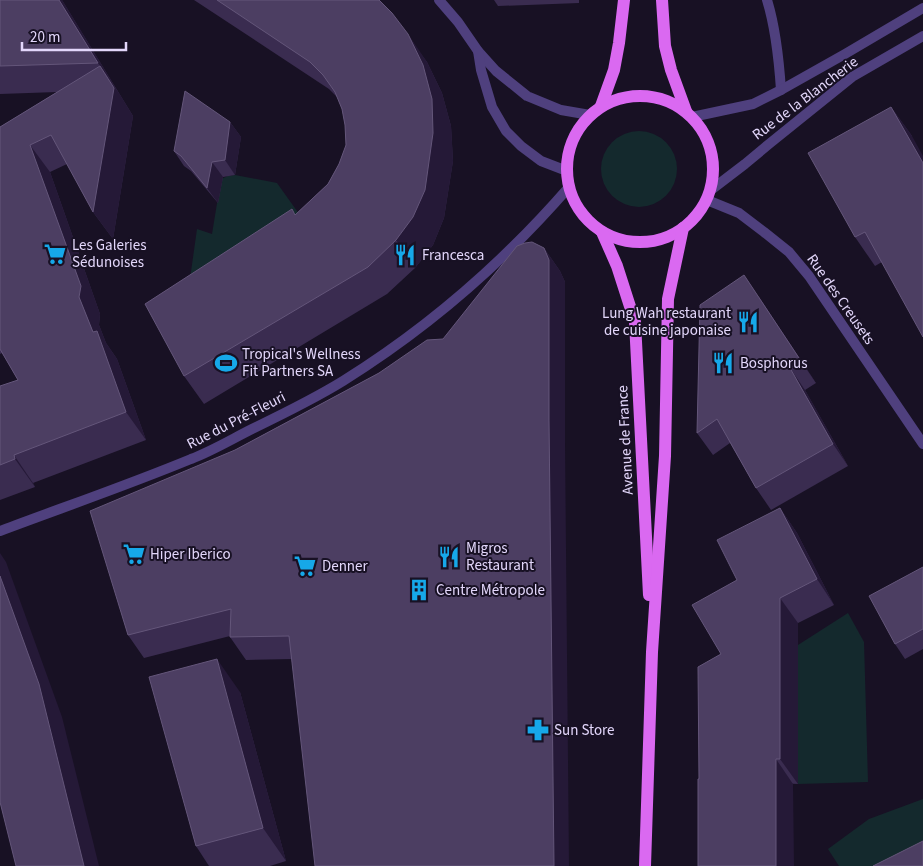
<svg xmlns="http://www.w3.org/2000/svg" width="923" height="866" viewBox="0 0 923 866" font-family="'Source Sans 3',sans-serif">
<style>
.green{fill:#14292d}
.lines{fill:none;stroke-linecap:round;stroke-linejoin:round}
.street{stroke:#4f407e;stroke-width:10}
.primary{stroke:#da69f1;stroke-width:12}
.wall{fill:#3a2c50}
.shaded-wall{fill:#251937}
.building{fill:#4c3e62;stroke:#64567a}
.labels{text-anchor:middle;stroke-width:4;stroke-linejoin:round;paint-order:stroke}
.street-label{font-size:15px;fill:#e3d7fb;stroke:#181124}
.poi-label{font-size:15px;fill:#e3d7fb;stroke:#181124;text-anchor:start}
</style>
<rect width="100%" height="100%" fill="#181124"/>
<g class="green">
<circle cx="639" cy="169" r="38"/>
<path d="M235 175 277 183 307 225 188 293 197 229 212 234 221 179 228 176Z"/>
<path d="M848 613 864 642 868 782 798 784V645Z"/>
<path d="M923 799V866H839L828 849 869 819Z"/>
</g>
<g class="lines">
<g class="street">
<path d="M439 0 458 22 478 51 496 71 527 96 561 110 590 115"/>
<path d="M767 0C776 29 779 60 781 90"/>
<path d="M478 51 481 70 492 107 506 131 521 146 541 161 567 171"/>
<path d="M692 117 753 104 781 90 845 54 923 8"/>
<path d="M711 190 745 164 769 144 852 77 923 36"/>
<path d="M707 200 739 213 764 232 789 252 809 276 923 444"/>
<path d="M0 531C64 507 128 485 191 459 212 451 232 439 252 429 283 414 314 399 343 381 428 328 503 263 569 187"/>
</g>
<g class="primary">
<path d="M662 0 665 46 671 70 686 111"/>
<circle cx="640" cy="169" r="73"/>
<path d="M601 106 614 70 619 43 624 0"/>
<path d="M602 232 617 266 635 322 649 595"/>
<path d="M645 866 652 652 665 456 668 299 683 228"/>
</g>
</g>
<g class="wall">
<path d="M0 0H62L133 116 113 239 93 212 67 164 50 172 100 314 99 325 106 343 117 359 146 440 33 483 35 487 0 500V386L18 380 2 353 0 354V127L57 92 0 94Z"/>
<path d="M194 0H379L427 62 442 93 451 126 453 161 444 218 433 245 415 268 387 294 204 404 184 376 296 214 328 184 339 164 346 145 345 125 342 109 337 97 329 89Z"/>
<path d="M494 0H579V3L498 6Z"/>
<path d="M891 107 912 136 882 262 875 266 855 237Z"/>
<path d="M230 122 241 137 235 175 223 177 218 203 191 171 184 166 174 151Z"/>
<path d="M544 248 560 271 565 282V443L292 659 246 660 230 637V636L144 658 128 635 235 450 443 339Z"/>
<path d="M759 297 816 383 805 390 848 466 771 510 756 488 730 443 713 455 697 433Z"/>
<path d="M780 508 797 533 834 605 798 623V784L699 779 721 654 737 580Z"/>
<path d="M923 567V649L905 659 895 644Z"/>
<path d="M240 692 286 861 270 866H209L196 846Z"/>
</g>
<g class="shaded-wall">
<path d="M59 0H62L117 90 98 63Z"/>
<path d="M408 34 427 62 442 93 451 126 453 161 444 218 433 245 415 268 396 240Z"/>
<path d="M100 66 119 93 133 116 113 239 93 212Z"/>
<path d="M891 107 912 136 923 156V163Z"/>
<path d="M230 122 241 137 235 175 225 160Z"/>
<path d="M30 145 50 172 100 314 99 325 106 343 117 359 146 440 126 412 93 332 79 297Z"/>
<path d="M212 162 223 177 218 203 207 188Z"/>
<path d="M544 248 560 271 565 282V443L569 866H554Z"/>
<path d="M744 275 759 297 816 383 801 361Z"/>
<path d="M790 368 805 390 848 466 833 444Z"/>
<path d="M14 455 33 483 35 487 15 459Z"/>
<path d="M780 508 797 533 834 605 817 579Z"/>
<path d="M0 553 6 562 62 717 99 866H84L0 576Z"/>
<path d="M780 598 798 623V784L780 759Z"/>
<path d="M217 659 240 692 286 861 263 828Z"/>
<path d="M776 759 793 784 794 866H776Z"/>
</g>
<g class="building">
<path d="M0 0H59L98 63 0 66Z"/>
<path d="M217 0H379L392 13 408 34 423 65 432 99 433 133 425 190 413 217 396 240 368 267 184 376 145 304 292 209 295 215 328 184 339 164 346 145 345 125 342 109 335 92 323 75 310 62Z"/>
<path d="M100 66 114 88 93 212 51 135 30 145 81 286 79 297 93 332 97 331 126 412 14 455 15 459 0 465V386L18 380 0 349V127Z"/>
<path d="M185 91 230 122 225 160 212 162 207 188 181 156 174 151Z"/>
<path d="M891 107 923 163V337L865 232 855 237 808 153Z"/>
<path d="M532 242 544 248 549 260V420L554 866H315L289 636 230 637 231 609 128 635 90 511 235 450 379 373 427 340 443 339 517 246 525 243Z"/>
<path d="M744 275 801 361 790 368 833 444 756 488 717 419 697 433 700 305Z"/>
<path d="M780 508 817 579 780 598V759H776V866H698V779H699L698 667 721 654 692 605 737 580 717 540Z"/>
<path d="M923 567V629L895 644 869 596Z"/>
<path d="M0 576 39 684 84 866H16L0 802Z"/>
<path d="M217 659 263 828 196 846 149 677Z"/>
<path d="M923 841V866H873Z"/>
</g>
<defs>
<g id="supermarket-bare" transform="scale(1.725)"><path d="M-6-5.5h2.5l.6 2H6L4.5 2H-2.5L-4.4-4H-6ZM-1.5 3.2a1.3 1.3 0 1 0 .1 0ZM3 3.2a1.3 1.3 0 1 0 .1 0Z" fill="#16a8e9" stroke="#181124" stroke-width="2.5" paint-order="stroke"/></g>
<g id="restaurant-bare" transform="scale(1.725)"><path d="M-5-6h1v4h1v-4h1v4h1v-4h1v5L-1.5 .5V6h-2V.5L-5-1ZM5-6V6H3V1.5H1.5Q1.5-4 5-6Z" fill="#16a8e9" stroke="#181124" stroke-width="2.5" paint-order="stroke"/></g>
<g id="stadium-bare" transform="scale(1.725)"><path d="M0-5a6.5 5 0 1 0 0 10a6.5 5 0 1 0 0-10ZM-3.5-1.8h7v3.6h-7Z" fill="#16a8e9" stroke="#181124" stroke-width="2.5" paint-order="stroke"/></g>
<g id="building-bare" transform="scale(1.725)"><path d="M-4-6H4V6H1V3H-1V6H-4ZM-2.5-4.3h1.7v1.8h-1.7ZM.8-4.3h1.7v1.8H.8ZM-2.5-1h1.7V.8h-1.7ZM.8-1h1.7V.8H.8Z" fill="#16a8e9" stroke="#181124" stroke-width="2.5" paint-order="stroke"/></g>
<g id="pharmacy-bare" transform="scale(1.725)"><path d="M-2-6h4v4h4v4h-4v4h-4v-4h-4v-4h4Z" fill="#16a8e9" stroke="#181124" stroke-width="2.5" paint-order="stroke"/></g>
</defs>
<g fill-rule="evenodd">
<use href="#supermarket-bare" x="55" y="254"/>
<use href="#restaurant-bare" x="405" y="255"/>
<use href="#restaurant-bare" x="748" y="322"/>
<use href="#stadium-bare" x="226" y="363"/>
<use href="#restaurant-bare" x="723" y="363"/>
<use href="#supermarket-bare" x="134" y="554"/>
<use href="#restaurant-bare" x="449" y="557"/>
<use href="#supermarket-bare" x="305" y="566"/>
<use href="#building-bare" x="419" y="590"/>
<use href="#pharmacy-bare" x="538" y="730"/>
</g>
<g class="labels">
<g class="street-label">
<text transform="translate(805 98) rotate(-37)" y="5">Rue de la Blancherie</text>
<text transform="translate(841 299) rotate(55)" y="5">Rue des Creusets</text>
<text transform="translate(236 420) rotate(-27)" y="5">Rue du Pré-Fleuri</text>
<text transform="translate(625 440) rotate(-93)" y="5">Avenue de France</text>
</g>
<g class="poi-label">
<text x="72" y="250">Les Galeries<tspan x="72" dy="17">Sédunoises</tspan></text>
<text x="422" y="260">Francesca</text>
<text x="731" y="318" text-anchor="end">Lung Wah restaurant<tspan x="731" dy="17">de cuisine japonaise</tspan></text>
<text x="242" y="359">Tropical's Wellness<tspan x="242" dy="17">Fit Partners SA</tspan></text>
<text x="740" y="368">Bosphorus</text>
<text x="466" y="553">Migros<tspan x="466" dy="17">Restaurant</tspan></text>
<text x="150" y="559">Hiper Iberico</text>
<text x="322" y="571">Denner</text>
<text x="436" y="595">Centre Métropole</text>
<text x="554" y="735">Sun Store</text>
</g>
</g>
<path d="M22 42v8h104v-8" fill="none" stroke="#e3d7fb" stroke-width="2.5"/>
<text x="30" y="42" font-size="15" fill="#e3d7fb" stroke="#181124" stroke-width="4" paint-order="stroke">20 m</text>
</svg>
